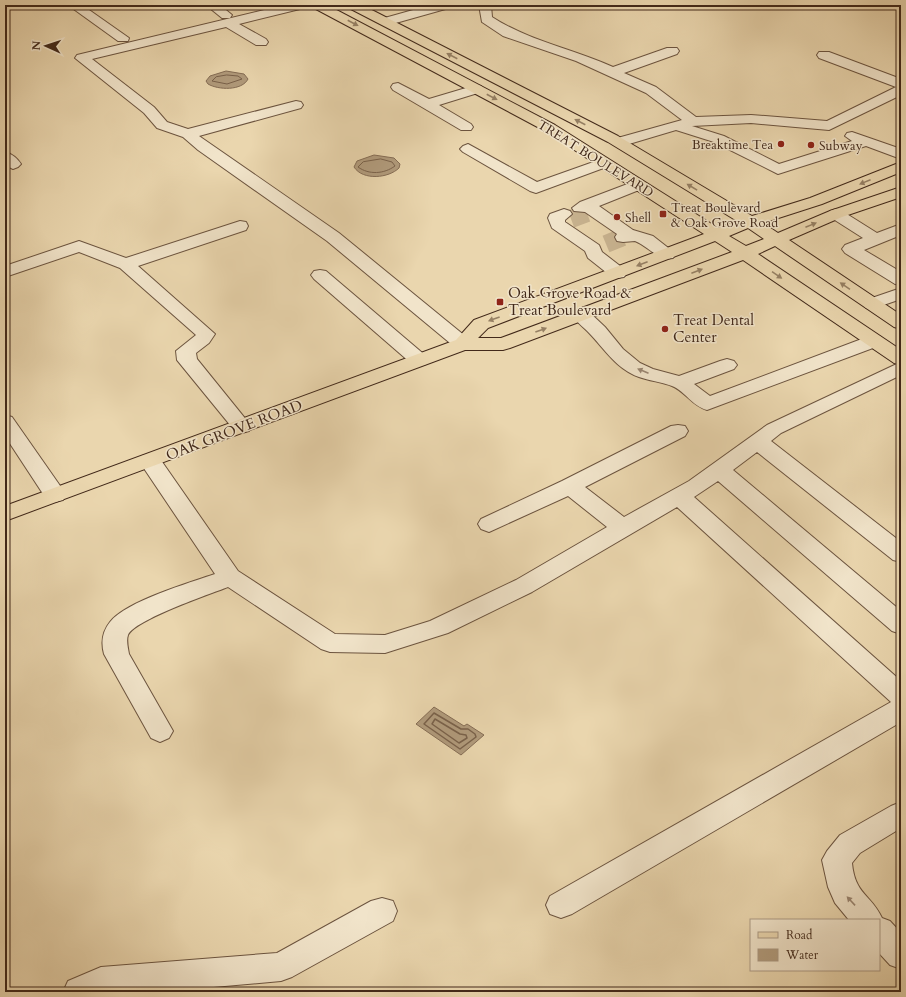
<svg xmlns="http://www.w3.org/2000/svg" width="906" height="997" viewBox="0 0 906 997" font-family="Cardo,serif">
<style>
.water{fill:#b19b7c;stroke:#856d55}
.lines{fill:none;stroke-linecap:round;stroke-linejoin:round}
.shore-far1{stroke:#7a624b;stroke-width:1}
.shore{stroke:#7a624b;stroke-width:1.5}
.minor-tunnel{stroke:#c8b390;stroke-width:18;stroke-dasharray:18 9;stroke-linecap:butt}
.minor-casing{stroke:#6c543f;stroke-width:2}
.major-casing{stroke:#42291a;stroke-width:2}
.minor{fill:#f1e4ca;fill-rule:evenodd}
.major{fill:#ead6ae;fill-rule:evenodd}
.oneway{fill:#968064}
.oneway2{fill:#9a8672}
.poi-dot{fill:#8f2418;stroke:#f1e4ca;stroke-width:1.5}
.labels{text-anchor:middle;stroke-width:3;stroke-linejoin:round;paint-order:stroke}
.far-poi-label{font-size:13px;fill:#42291a;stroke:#f1e4ca;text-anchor:start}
.far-street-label{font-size:13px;fill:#42291a;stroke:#f1e4ca}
.poi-label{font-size:15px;fill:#42291a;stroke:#f1e4ca;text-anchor:start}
.street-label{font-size:15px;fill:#42291a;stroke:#f1e4ca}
</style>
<rect width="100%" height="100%" fill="#ead6ae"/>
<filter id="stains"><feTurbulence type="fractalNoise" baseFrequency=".005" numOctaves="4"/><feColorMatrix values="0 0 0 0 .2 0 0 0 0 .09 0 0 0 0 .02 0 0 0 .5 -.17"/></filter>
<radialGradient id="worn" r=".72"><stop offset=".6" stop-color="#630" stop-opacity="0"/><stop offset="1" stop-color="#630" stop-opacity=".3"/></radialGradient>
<g class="water">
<path d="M226 71 244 74 248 79C242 91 218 90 208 84L206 81 210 76Z"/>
<path d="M374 155 394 158 400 164 399 168C389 178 363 181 354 167L357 161Z"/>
<path d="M434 707 464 726 467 724 484 735 461 755 416 724Z"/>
</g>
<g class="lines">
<g class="shore-far1">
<path d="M227 75 238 76 242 79 227 84 212 81 216 77Z"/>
<path d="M381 159 392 162 395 166C384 174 369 175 358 167L363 162Z"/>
</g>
<g class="shore">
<path d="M434 713 461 729H468L475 734 476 737 460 749 424 724Z"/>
<path d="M435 719 460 734 466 735 467 738 459 743 432 724Z"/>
</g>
<g class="minor-tunnel">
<path d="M571 219 587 213"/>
<path d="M606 244 623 237"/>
</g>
<g class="minor-casing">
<g id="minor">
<path d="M68 5H82L129 38 128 41H118Z"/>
<path d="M206 5H220L232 15 230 18H222Z"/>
<path d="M285 5H306L304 8 239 24 266 39 268 42 266 45H256L226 27 92 59 154 107 167 122 188 129 296 101 301 102 303 105 301 108 199 136 339 233 470 340 472 344 470 348 463 350 456 348 327 241 198 150 183 137 157 128 144 113 75 58 77 55Z"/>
<path d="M431 5H451L449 8 385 26 379 22 381 19Z"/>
<path d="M479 5H491L492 17C529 41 573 49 613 67L667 48H677L679 51 677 54 624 73 656 87 696 117 751 115 827 121 896 87 819 58 817 55 819 52H829L901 79V95L829 130 751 123 692 126 724 136 779 164 852 141 845 136 847 133 852 132 901 149V159L866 146 778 174 714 142 676 130 619 147 614 145 611 142 614 139 682 120 646 93 576 61 503 36 482 22Z"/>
<path d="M398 83 429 99 476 85 481 86 483 89 481 92 439 105 471 124 473 127 471 130H461L393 90 391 87 393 84Z"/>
<path d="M468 144 537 182 599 160H609L612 163 609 166 536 193 530 191 463 152 460 149 463 146Z"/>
<path d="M5 152C12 154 17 158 21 164L18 167 13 169 5 165Z"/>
<path d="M638 180 644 182 646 185 644 188 599 206 633 230 653 236 676 254 673 258C658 261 648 246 635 241L623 242 617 241 615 237 617 234 585 212 574 211 572 208 580 202Z"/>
<path d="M564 209 570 211 572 214 565 220V222L599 245 602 252 624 269 627 273 624 277 618 278 612 277 588 258 585 251 552 228 548 218 550 214Z"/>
<path d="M836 209 842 211 877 233 901 224V235L864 250 901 272V285L895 284 845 253 842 249 845 245 863 238 830 217 828 214 830 211Z"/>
<path d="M240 221 246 222 248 226 246 230 138 266 215 334 209 343 196 353 197 359 252 427 249 431 242 433 235 431 177 360 176 351 196 335 120 268 79 252 5 277V266L79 241 126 258Z"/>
<path d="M320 270 326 271 426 356 429 360 426 364 419 366 412 364 314 279 311 275 314 271Z"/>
<path d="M901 288V299L872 309 866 308 863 304 866 300Z"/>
<path d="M581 309 588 311 605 327 623 349 640 363 653 369 679 376 720 361 727 359 734 361 737 365 734 369 694 384 710 396 867 337 874 335 881 337 883 341 881 345 707 410C692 406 685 391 672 386 662 382 650 381 639 377 617 369 606 351 591 335 585 328 577 323 572 315L574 311Z"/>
<path d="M901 362V375L781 433 771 441 901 542V562L893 560 757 452 733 470 901 611V634L892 631 718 481 694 497 901 681V722L572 914 561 918 550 914 546 905 550 896 891 702 677 507 532 592 448 633 385 653 330 652 321 649 228 587C210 594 134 620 128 635 126 641 128 648 129 654L173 731 169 738 160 742 151 738 104 654C101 643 102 632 110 622 127 601 189 583 215 574L139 461 142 456 150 454 158 456 238 571 335 634 385 635 430 621 516 580 607 527 568 496 489 532 481 529 478 524 481 519 562 481 671 426 678 425 685 426 688 431 685 436 585 487 624 517 689 481 767 425Z"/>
<path d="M5 415 12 417 63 490 66 495 63 500 55 502 47 500 5 436Z"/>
<path d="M901 802V828L860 853 852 863C855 895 871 894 882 918L890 921 901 933V969L890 965 879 953V920H849L835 903 828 887 822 860 827 851 840 835 891 806Z"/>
<path d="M382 898 393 901 397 911 393 921 292 977 281 981 157 992H63L68 981 101 967 277 953 371 901Z"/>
</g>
</g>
<g class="major-casing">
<path id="major" d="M312 5H327L555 125 718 228 737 221 608 142 349 8 347 5H362L618 136 752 216 810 198 901 162V172L822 204 763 223 778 233 830 211 901 187V197L842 217 789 240 901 315V329L894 327 775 246 758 254 901 350V365L894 363 743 260 510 348 503 350H465L5 521V506L456 340 474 320 704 234 545 131 314 8ZM748 228 764 239 746 246 729 236ZM715 241 732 252 501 338H478L488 328Z"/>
</g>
<use href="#minor" class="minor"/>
<use href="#major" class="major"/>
</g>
<defs><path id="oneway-solid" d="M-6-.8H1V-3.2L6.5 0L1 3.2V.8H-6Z"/></defs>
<g class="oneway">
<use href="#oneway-solid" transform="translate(353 23) rotate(28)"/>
<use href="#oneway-solid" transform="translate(452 56) rotate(-153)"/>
<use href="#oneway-solid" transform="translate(492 97) rotate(28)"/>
<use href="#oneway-solid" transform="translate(580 122) rotate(-153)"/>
<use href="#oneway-solid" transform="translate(865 182) rotate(158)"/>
<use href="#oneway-solid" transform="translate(692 187) rotate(-149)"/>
<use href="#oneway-solid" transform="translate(811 225) rotate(-22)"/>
<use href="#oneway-solid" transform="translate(642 264) rotate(159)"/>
<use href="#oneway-solid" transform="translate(697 271) rotate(-21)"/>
<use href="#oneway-solid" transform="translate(777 275) rotate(34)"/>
<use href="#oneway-solid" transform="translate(845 286) rotate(-146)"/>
<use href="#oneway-solid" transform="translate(494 319) rotate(160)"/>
<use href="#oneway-solid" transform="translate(541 330) rotate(-20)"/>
</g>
<g class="oneway2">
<use href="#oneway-solid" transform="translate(643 371) rotate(-157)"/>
<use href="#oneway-solid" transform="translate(851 901) rotate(-133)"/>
</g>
<g class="poi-dot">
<circle cx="781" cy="144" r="4"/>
<circle cx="811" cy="145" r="4"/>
<rect x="659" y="210" width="8" height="8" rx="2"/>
<circle cx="617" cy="217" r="4"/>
<rect x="496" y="298" width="8" height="8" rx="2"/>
<circle cx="665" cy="329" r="4"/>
</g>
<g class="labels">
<g class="far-poi-label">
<text x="773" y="149" text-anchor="end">Breaktime Tea</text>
<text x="819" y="150">Subway</text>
<text x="671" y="212">Treat Boulevard<tspan x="671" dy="15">&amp; Oak Grove Road</tspan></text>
<text x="625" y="222">Shell</text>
</g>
<g class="far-street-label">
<text transform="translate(596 158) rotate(32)" y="5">TREAT BOULEVARD</text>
</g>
<g class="poi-label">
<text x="508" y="298">Oak Grove Road &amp;<tspan x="508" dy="17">Treat Boulevard</tspan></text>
<text x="673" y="325">Treat Dental<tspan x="673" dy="17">Center</tspan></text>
</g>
<g class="street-label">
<text transform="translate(234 430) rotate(-21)" y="5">OAK GROVE ROAD</text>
</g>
</g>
<rect width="906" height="997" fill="none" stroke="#ead6ae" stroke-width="20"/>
<rect x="6" y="6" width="894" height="985" fill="none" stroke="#42291a" stroke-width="2"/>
<rect x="10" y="10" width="886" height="977" fill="none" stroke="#42291a"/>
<rect x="750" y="919" width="130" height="52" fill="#f1e4ca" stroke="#ab9984"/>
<rect x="758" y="932" width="20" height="6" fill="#ead6ae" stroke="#ab9984"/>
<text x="786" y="939" font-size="12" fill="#42291a">Road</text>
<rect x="758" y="949" width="20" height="12" fill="#b19b7c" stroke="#ab9984"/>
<text x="786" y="959" font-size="12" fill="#42291a">Water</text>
<g transform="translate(46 46) rotate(273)" stroke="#f1e4ca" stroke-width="3" paint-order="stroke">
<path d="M0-3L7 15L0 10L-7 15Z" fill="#42291a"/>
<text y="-6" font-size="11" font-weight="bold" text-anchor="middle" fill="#42291a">N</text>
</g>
<rect width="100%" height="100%" filter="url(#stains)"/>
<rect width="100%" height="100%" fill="url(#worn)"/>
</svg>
